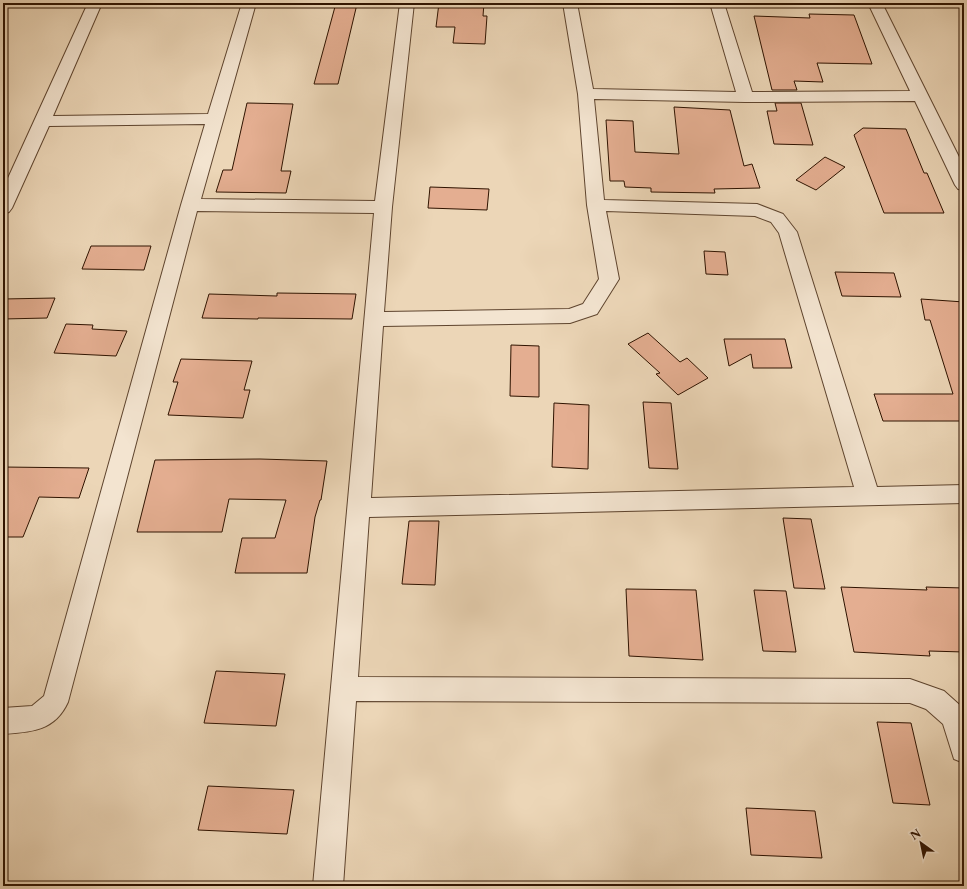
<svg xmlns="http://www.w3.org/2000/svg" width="967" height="889" viewBox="0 0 967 889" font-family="'Libre Caslon Text',serif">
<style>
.building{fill:#e4ae91;stroke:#2f1300}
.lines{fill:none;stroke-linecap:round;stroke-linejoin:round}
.minor-casing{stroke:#5e442e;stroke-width:2}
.minor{fill:#f3e4d0;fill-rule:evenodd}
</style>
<rect width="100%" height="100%" fill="#ecd6b7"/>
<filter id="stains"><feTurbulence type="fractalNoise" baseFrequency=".005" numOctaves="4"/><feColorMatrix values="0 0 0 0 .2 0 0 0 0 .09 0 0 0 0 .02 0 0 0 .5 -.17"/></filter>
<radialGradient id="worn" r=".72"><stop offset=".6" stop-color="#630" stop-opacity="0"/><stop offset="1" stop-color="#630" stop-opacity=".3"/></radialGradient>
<g class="building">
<path d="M336 3 357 4 338 84H314Z"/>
<path d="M439 3H484L483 16H487L485 44 453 43 455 27H436Z"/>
<path d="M809 14 854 15 872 64 817 63 823 82 794 81 797 90H772L754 16 810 18Z"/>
<path d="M247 103 293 104 281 171H291L286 193 216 192 223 170H232Z"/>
<path d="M775 103H801L813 145 774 144 767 111H777Z"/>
<path d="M674 107 730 110 744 166 752 164 760 188 714 189 715 193 651 192V188L625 187 624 181H610L606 120 633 121 635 152 679 154Z"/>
<path d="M863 128 906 129 924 173H927L944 213H884L854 135Z"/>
<path d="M825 157 845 167 816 190 796 180Z"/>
<path d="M430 187 489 189 487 210 428 208Z"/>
<path d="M91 246H151L144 270 82 269Z"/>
<path d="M704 251 725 252 728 275 706 274Z"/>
<path d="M835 272 894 273 901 297 842 296Z"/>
<path d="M277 293 356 294 352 319 258 318V319L202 318 209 294 277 296Z"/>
<path d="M55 298 47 318 3 319V299Z"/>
<path d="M921 299 964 302V421H883L874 394H953L930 320H925Z"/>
<path d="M66 324 93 325 92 329 127 331 116 356 54 353Z"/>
<path d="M648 333 680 362 687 358 708 378 678 395 656 374 660 373 628 344Z"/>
<path d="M724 339H785L792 368H753L751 354 729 366Z"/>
<path d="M511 345 539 346V397L510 396Z"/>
<path d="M181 359 252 361 244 390H250L243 418 168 415 178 382H173Z"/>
<path d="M643 402 671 403 678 469 649 468Z"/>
<path d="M554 403 589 405 588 469 552 467Z"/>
<path d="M260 459 327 461 321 500H320L315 517 307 573H235L242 538H275L286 500 229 499 222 532H137L155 460Z"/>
<path d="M3 467 89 468 79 498 39 497 23 537H3Z"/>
<path d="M783 518 811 519 825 589 794 588Z"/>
<path d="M409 521H439L435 585 402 584Z"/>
<path d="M841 587 927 590 926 587 964 588V652L929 651 930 656 854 652Z"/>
<path d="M626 589 696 590 703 660 629 656Z"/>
<path d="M754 590 786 591 796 652 763 651Z"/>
<path d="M216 671 285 674 276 726 204 723Z"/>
<path d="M877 722 911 723 930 805 893 803Z"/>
<path d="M208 786 294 790 287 834 198 830Z"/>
<path d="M746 808 815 811 822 858 751 855Z"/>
</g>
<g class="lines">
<g class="minor-casing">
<path id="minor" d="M88 3H102L53 116 208 114 242 3H256L201 199 375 201 400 3H414L392 207 384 312 569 309 583 304 599 279 587 205 578 94 563 3H577L593 89 736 92 710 3H724L752 92 910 91 868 3H882L964 167V190L958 189 955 185 915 101 745 102 594 99 604 200 757 204 783 214 797 232 877 487 964 485V503L369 517 358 677 910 679 944 691 963 708 964 763 954 759 943 724 926 709 910 703 356 701 343 886H313L374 213 197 211 68 702C55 731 31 732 3 734V708L32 706 44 696 181 205 205 124 49 126 12 208 9 212 3 214V189ZM606 211 755 216 771 222 779 233 854 487 371 498 383 326 570 323 597 314 619 279Z"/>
</g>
<use href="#minor" class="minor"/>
</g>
<rect width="967" height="889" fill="none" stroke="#ecd6b7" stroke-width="16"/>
<rect x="4" y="4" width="959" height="881" fill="none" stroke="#2f1300" stroke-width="2"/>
<rect x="8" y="8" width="951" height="873" fill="none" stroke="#2f1300"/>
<g transform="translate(921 843) rotate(327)" stroke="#f3e4d0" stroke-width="3" paint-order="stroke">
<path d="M0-3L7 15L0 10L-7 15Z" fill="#2f1300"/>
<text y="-6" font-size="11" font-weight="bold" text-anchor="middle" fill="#2f1300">N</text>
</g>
<rect width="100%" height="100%" filter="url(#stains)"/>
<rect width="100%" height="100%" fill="url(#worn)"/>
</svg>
